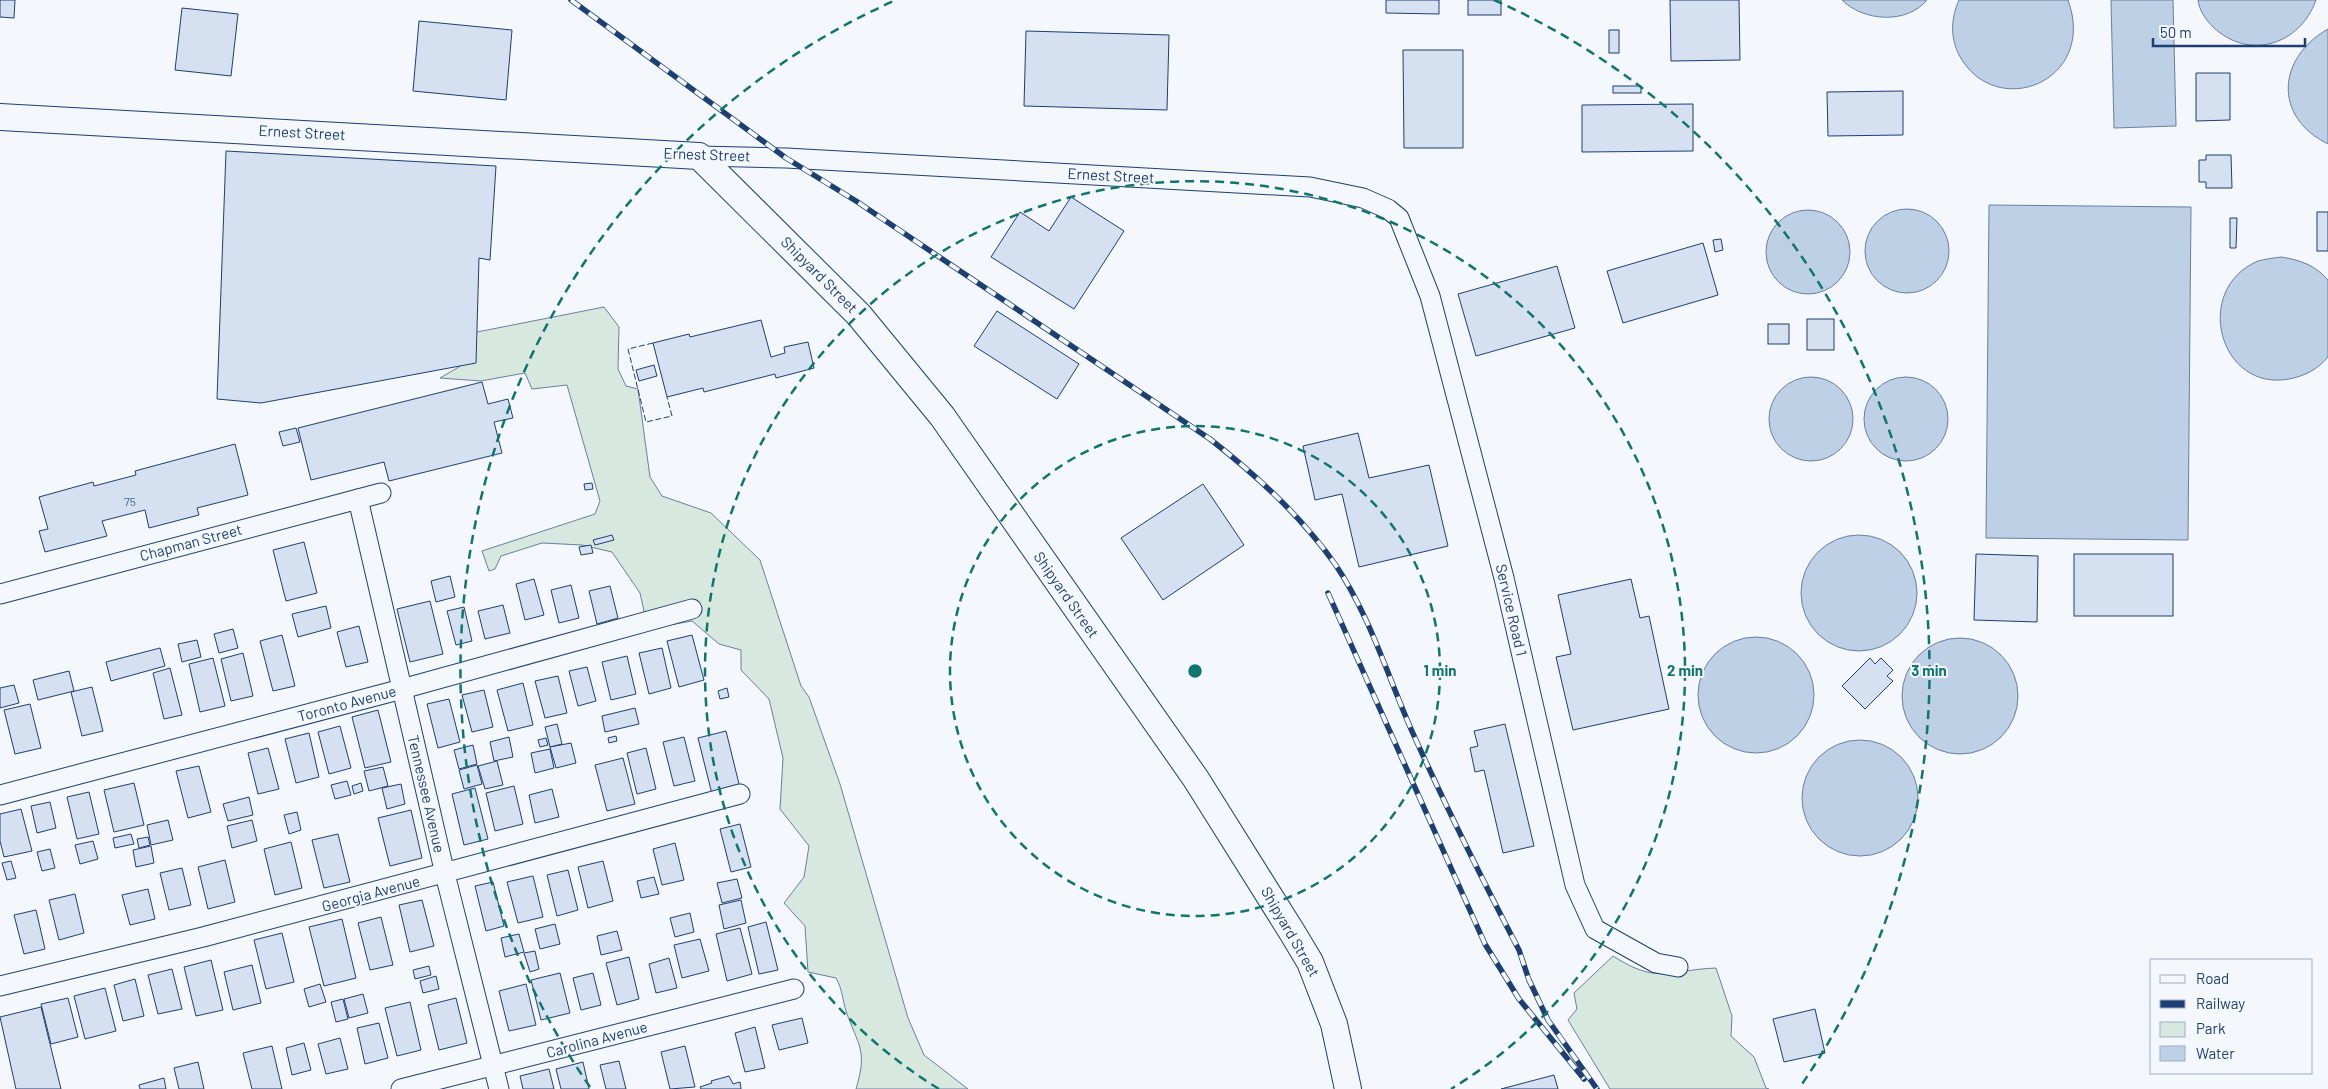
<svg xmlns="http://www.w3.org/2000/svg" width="2328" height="1089" viewBox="0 0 2328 1089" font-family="Barlow,sans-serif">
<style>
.green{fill:#d7e8df;stroke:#687fa3}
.water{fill:#bed0e5;stroke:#687fa3}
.building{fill:#d5e0f0;stroke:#1d3f73}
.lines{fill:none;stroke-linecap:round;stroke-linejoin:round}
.street-casing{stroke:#1d3f73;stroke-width:21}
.secondary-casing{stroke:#1d3f73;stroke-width:28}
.street{stroke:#f4f7fb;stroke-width:19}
.secondary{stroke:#f4f7fb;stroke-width:26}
.rail-casing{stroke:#1d3f73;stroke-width:5.5}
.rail{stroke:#f4f7fb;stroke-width:4;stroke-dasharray:11;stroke-linecap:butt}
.fence{stroke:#1d3f73;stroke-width:1;stroke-dasharray:6 2.5;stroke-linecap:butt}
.ring{fill:none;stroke:#0f766e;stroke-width:2.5;stroke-dasharray:9 6}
.labels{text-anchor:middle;stroke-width:4;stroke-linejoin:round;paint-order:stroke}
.number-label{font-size:12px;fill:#4b6792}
.street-label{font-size:15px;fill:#1d3f73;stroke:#f4f7fb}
.centre{fill:#0f766e;stroke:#f4f7fb;stroke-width:2.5}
.ring-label{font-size:15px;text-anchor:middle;font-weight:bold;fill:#0f766e;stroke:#f4f7fb;stroke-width:4;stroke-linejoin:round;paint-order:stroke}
</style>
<rect width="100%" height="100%" fill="#f4f7fb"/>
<g class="green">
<path d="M604 307 619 327 618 369 626 386 638 389 650 477 662 496 711 513 760 560 801 686 809 697 840 784 908 1018 924 1055 968 1089H856C868 1049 858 1046 846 1011 842 998 843 991 836 978L808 972 805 926 784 903 804 877 809 846 780 809 783 758 769 699 741 670V650L719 644 692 621 648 629 640 593 612 552 582 545 542 543 501 556 495 569 489 571 482 551 595 514 600 501 567 385 532 389 525 373 481 381 440 378 469 361 472 333Z"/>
<path d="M1613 956C1658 985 1668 970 1716 968L1732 1016 1731 1036 1754 1057 1766 1088 1769 1089H1610L1568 1020 1577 1009 1574 993Z"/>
</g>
<g class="water">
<path d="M1842 0H1927C1906 25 1863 21 1842 0Z"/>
<path d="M1959 0H2068C2098 82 1995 122 1959 55 1950 37 1951 18 1959 0Z"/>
<path d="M2111 0H2173L2176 126 2114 128Z"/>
<path d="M2198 0H2316C2300 45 2249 61 2213 27 2206 20 2199 10 2198 0Z"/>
<path d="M2328 29V144C2273 117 2277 58 2328 29Z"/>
<path d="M1989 205 2191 207 2188 540 1986 538Z"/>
<circle cx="1907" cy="251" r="42"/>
<circle cx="1808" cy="252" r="42"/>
<path d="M2281 257C2300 260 2315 265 2328 280V357C2318 369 2305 376 2289 379 2219 392 2192 289 2258 261 2265 259 2274 258 2281 257Z"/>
<circle cx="1906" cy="419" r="42"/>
<circle cx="1811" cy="419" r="42"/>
<circle cx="1859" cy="593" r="58"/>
<circle cx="1756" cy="695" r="58"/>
<circle cx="1960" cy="696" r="58"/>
<circle cx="1860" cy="798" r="58"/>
</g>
<g class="building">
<path d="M0 0H15L14 18 0 17Z"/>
<path d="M1386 0H1439V14L1386 13Z"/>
<rect x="1468" y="0" width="33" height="15"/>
<path d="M1670 0H1739L1740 60 1671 61Z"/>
<path d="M182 8 238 14 231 76 175 70Z"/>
<path d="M419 21 512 30 506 100 413 91Z"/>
<rect x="1609" y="30" width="10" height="23"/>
<path d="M1026 31 1169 35 1167 110 1024 106Z"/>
<path d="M1403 50H1463V148H1404Z"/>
<path d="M2196 73H2230V120L2196 121Z"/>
<rect x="1613" y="86" width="28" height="7"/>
<path d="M1903 91V135L1828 136 1827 92Z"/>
<path d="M1693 104V151L1582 152V105Z"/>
<path d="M226 151 496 166 490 260 479 258 476 363 261 403 217 399Z"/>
<path d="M2206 155H2231L2232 188H2206V182H2199V160H2206Z"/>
<path d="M1071 197 1124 231 1074 309 991 257 1020 212 1049 231Z"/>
<rect x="2317" y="212" width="11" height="39"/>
<path d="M2230 218H2237L2236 248H2230Z"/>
<path d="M1721 239 1723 250 1715 252 1713 240Z"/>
<path d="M1703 243 1718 295 1623 323 1607 271Z"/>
<path d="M1557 266 1575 328 1476 356 1458 294Z"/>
<path d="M997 311 1079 364 1057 399 974 346Z"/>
<rect x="1807" y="319" width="27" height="31"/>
<path d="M761 320 771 357 785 353 784 347 808 342 814 368 776 378 775 374 704 392 703 388 667 397 653 343 689 334 690 337Z"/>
<rect x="1768" y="324" width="21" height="20"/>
<path d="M654 365 657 376 639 381 636 370Z"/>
<path d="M482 382 488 404 508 399 513 418 494 422 502 453 389 481 384 462 311 480 298 428Z"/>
<path d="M296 428 300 442 283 446 279 432Z"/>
<path d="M1358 433 1369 478 1429 465 1448 546 1359 567 1342 494 1315 500 1303 446Z"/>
<path d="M235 444 248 495 197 508 199 515 149 528 145 510 102 521 107 536 45 552 39 531 48 529 39 497 93 482 94 486 136 475 135 471Z"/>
<path d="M592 483 593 489 585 490 584 484Z"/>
<path d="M1203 484 1244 545 1163 600 1121 538Z"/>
<path d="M612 535 614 540 595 545 593 540Z"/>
<path d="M304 542 317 593 286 601 273 550Z"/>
<path d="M591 545 593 553 581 555 579 547Z"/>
<path d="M1976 554 2038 556 2037 622 1974 620Z"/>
<rect x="2074" y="554" width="99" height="62"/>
<path d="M450 576 455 597 436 602 431 581Z"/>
<path d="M534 579 544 615 525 620 516 584Z"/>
<path d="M1631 579 1640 618 1649 616 1669 709 1573 730 1556 657 1571 654 1558 595Z"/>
<path d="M571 585 579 618 559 623 551 590Z"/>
<path d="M610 586 618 618 597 624 589 591Z"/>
<path d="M430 601 443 654 410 662 397 609Z"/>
<path d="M503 605 510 633 485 639 478 611Z"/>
<path d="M326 606 331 628 298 637 292 614Z"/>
<path d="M464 607 472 641 456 645 447 611Z"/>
<path d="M359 626 368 662 346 667 337 632Z"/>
<path d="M233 629 238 648 219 653 214 634Z"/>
<path d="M282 635 295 686 273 691 260 641Z"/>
<path d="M692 635 704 680 679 687 667 641Z"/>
<path d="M197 640 201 657 182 662 178 644Z"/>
<path d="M160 648 165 666 111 681 106 662Z"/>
<path d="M662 648 671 688 649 694 639 653Z"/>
<path d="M243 653 253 696 231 701 221 659Z"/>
<path d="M627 656 636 694 611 700 602 662Z"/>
<path d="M213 658 225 706 200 712 189 664Z"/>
<path d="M1870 658 1875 664 1881 658 1893 670 1887 676 1893 681 1865 709 1842 686Z"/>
<path d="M587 667 596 701 578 706 569 671Z"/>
<path d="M170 668 182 715 164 719 153 673Z"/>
<path d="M69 671 74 691 38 700 33 680Z"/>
<path d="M558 676 567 713 545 718 535 681Z"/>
<path d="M523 683 533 725 508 731 497 690Z"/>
<path d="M14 685 19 703 0 708V688Z"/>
<path d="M92 687 103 731 82 736 71 692Z"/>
<path d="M727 688 729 697 720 699 718 691Z"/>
<path d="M484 690 493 727 472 732 462 695Z"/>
<path d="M449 699 460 742 438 748 427 704Z"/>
<path d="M30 704 41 748 15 754 4 710Z"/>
<path d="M635 708 639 724 605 732 602 716Z"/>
<path d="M378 710 391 762 365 768 352 717Z"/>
<path d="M557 724 562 744 550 747 545 727Z"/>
<path d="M1505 724 1534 846 1503 853 1484 770 1475 772 1470 748 1478 746 1474 731Z"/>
<path d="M340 726 351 768 329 774 318 732Z"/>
<path d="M726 731 741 792 713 798 698 738Z"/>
<path d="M309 733 319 777 296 783 285 739Z"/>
<path d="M616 736 617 741 609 743 608 738Z"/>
<path d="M509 737 513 757 494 761 490 742Z"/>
<path d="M684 737 695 781 674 786 663 742Z"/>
<path d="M546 738 548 745 540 747 538 740Z"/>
<path d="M571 743 576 763 556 768 550 747Z"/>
<path d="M473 745 477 764 459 769 454 750Z"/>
<path d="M268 748 279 789 258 794 248 753Z"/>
<path d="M646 748 656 789 637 794 627 753Z"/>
<path d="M550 749 554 768 535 773 531 753Z"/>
<path d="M623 758 635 804 607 811 595 765Z"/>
<path d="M497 761 503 785 485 789 478 766Z"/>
<path d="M477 765 482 784 464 789 459 770Z"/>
<path d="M199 766 211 812 188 818 176 771Z"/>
<path d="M383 767 388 786 369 791 364 771Z"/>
<path d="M347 781 351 795 335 799 331 785Z"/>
<path d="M134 783 144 825 114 832 104 790Z"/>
<path d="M361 783 363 791 354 794 352 786Z"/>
<path d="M401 784 405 804 387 809 382 788Z"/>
<path d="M514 786 523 824 495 831 486 793Z"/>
<path d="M475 788 488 839 464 845 452 794Z"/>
<path d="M552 789 559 817 535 823 529 795Z"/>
<path d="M89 792 99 834 77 839 67 797Z"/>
<path d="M249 797 253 815 228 821 223 804Z"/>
<path d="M50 802 56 828 37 833 31 806Z"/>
<path d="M21 809 32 851 4 857 0 841V814Z"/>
<path d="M411 810 422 858 390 866 378 818Z"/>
<path d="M297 812 301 830 289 834 284 815Z"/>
<path d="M168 820 173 840 151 845 147 825Z"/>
<path d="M252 820 257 841 232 848 227 826Z"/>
<path d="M740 824 751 867 731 872 720 829Z"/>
<path d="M131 834 134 844 115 848 113 838Z"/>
<path d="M338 834 350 882 324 888 312 840Z"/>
<path d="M148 837 150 845 139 848 137 839Z"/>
<path d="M93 841 98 859 80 864 75 845Z"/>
<path d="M291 842 302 888 275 895 264 849Z"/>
<path d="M675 843 684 880 662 885 653 849Z"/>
<path d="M151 846 154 863 136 867 133 850Z"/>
<path d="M50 849 55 868 42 871 37 852Z"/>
<path d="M225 860 235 902 208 909 198 867Z"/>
<path d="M11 861 16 878 7 880 2 863Z"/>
<path d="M603 861 613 901 588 908 578 867Z"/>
<path d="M182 868 191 905 169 910 160 873Z"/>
<path d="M568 870 578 910 557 916 547 875Z"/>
<path d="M533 876 543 917 518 923 507 882Z"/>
<path d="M654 877 659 894 641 898 637 881Z"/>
<path d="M737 879 742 898 722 903 717 883Z"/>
<path d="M493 882 504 926 486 931 475 886Z"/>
<path d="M148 889 155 919 130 925 122 895Z"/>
<path d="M75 894 84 933 59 940 49 900Z"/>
<path d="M422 900 434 946 410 952 399 905Z"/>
<path d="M741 900 746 923 724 929 719 905Z"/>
<path d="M36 910 45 949 24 954 14 915Z"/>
<path d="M690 913 694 932 675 937 670 918Z"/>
<path d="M381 917 393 965 370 970 358 923Z"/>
<path d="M342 919 356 978 324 986 309 927Z"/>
<path d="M766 922 778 970 759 974 748 927Z"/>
<path d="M555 924 560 944 540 949 535 929Z"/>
<path d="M740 928 752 974 727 981 716 934Z"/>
<path d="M617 931 622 950 601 955 597 936Z"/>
<path d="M282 933 294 982 266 989 254 940Z"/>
<path d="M519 934 524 952 505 957 501 938Z"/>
<path d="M700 939 709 971 682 978 674 945Z"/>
<path d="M535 951 539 969 530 972 524 953Z"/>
<path d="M629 957 639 999 617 1005 606 963Z"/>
<path d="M669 958 677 988 656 993 649 964Z"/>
<path d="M211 960 223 1010 196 1016 184 967Z"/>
<path d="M252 965 261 1003 233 1010 224 972Z"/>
<path d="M429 966 431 975 415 979 413 970Z"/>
<path d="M172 969 182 1009 158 1014 148 975Z"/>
<path d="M560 973 570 1013 541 1020 531 980Z"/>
<path d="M593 973 601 1005 581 1010 573 978Z"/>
<path d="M436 976 439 989 423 993 420 981Z"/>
<path d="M135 979 144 1016 123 1021 114 985Z"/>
<path d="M320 984 326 1002 309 1007 304 989Z"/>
<path d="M526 984 536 1025 509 1031 499 991Z"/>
<path d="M105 988 116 1031 85 1039 74 996Z"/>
<path d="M363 994 368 1013 349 1018 344 999Z"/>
<path d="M68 998 78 1037 51 1044 41 1004Z"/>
<path d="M456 998 467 1043 439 1050 428 1005Z"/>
<path d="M343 999 348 1019 336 1022 331 1002Z"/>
<path d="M410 1002 421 1050 397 1056 385 1008Z"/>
<path d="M41 1007 61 1089H16L0 1017Z"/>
<path d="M1815 1009 1825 1053 1784 1062 1773 1019Z"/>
<path d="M802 1018 808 1043 779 1050 772 1025Z"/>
<path d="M379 1023 388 1058 365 1064 357 1028Z"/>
<path d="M755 1027 765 1068 745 1072 735 1033Z"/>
<path d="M340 1038 348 1069 326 1074 318 1044Z"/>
<path d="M304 1043 311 1070 292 1075 286 1048Z"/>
<path d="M272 1046 282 1089H252L243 1053Z"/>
<path d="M685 1046 695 1087 670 1089 661 1052Z"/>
<path d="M619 1061 626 1089H606L600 1065Z"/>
<path d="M198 1062 204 1089H179L174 1068Z"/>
<path d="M583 1062 589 1089H561L556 1069Z"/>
<path d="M549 1069 554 1089H523L520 1076Z"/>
<path d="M1554 1075 1558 1089H1501Z"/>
<path d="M729 1076 733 1084 740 1082 741 1089H701L700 1087 712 1083 711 1081Z"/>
<path d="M164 1078 166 1089H140L139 1085Z"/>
</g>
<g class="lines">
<g class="street-casing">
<g id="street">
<path d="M699 156 786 158 1310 187 1363 198 1388 209 1399 218 1430 296 1504 578 1575 885 1595 929 1656 963 1678 967"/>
<path d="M358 499 445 874 499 1089"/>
<path d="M0 594 381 493"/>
<path d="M0 795 402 689 692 609"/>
<path d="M0 986 203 937 740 794"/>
<path d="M401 1089 794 989"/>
</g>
</g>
<g class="secondary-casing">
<path id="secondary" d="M0 117 699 156 859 315 942 416 1196 779 1292 932 1310 962 1334 1024 1348 1089"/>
</g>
<use href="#street" class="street"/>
<use href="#secondary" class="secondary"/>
<g class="rail-casing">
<g id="rail">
<path d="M571 0 786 158 856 201 1210 439C1257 476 1300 515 1335 564 1369 614 1387 674 1411 729 1444 803 1481 877 1519 950L1529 980 1548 1020 1597 1089"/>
<path d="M1328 593 1485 944 1519 999 1584 1079"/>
</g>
</g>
<use href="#rail" class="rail"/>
<path class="fence" d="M653 343 628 349 646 422 672 416 667 397"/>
</g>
<g class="ring">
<circle cx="1195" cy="671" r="245"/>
<path d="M939 1089A490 490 0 1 1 1451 1089"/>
<path d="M590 1087A734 734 0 0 1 896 0M1494 0A734 734 0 0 1 1800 1087"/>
</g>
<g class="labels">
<g class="number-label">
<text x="130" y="506">75</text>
</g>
<g class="street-label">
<text transform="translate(302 133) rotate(3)" y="5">Ernest Street</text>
<text transform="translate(707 155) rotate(2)" y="5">Ernest Street</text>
<text transform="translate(1111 176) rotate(3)" y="5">Ernest Street</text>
<text transform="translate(819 275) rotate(45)" y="5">Shipyard Street</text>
<text transform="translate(191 543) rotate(-15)" y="5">Chapman Street</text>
<text transform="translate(1066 595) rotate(55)" y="5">Shipyard Street</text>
<text transform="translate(1511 610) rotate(77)" y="5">Service Road 1</text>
<text transform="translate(347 704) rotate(-15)" y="5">Toronto Avenue</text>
<text transform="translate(426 794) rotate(77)" y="5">Tennessee Avenue</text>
<text transform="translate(371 894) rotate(-15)" y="5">Georgia Avenue</text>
<text transform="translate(1290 932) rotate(60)" y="5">Shipyard Street</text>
<text transform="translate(597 1040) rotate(-15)" y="5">Carolina Avenue</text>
</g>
</g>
<circle cx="1195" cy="671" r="8" class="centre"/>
<g class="ring-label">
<text x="1440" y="676">1 min</text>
<text x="1685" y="676">2 min</text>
<text x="1929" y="676">3 min</text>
</g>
<rect x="2150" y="959" width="162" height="115" fill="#f4f7fb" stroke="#9eadc5"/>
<rect x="2160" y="975" width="25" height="8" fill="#f4f7fb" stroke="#9eadc5"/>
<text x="2196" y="984" font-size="15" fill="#1d3f73">Road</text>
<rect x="2160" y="1000" width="25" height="8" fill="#1d3f73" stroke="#9eadc5"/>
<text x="2196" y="1009" font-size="15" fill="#1d3f73">Railway</text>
<rect x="2160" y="1022" width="25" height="15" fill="#d7e8df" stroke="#9eadc5"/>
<text x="2196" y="1034" font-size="15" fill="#1d3f73">Park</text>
<rect x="2160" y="1046" width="25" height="15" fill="#bed0e5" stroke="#9eadc5"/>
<text x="2196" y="1059" font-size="15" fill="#1d3f73">Water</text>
<path d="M2153 38v8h152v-8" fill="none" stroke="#1d3f73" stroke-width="2.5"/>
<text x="2160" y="38" font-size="15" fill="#1d3f73" stroke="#f4f7fb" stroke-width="4" paint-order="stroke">50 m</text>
</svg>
